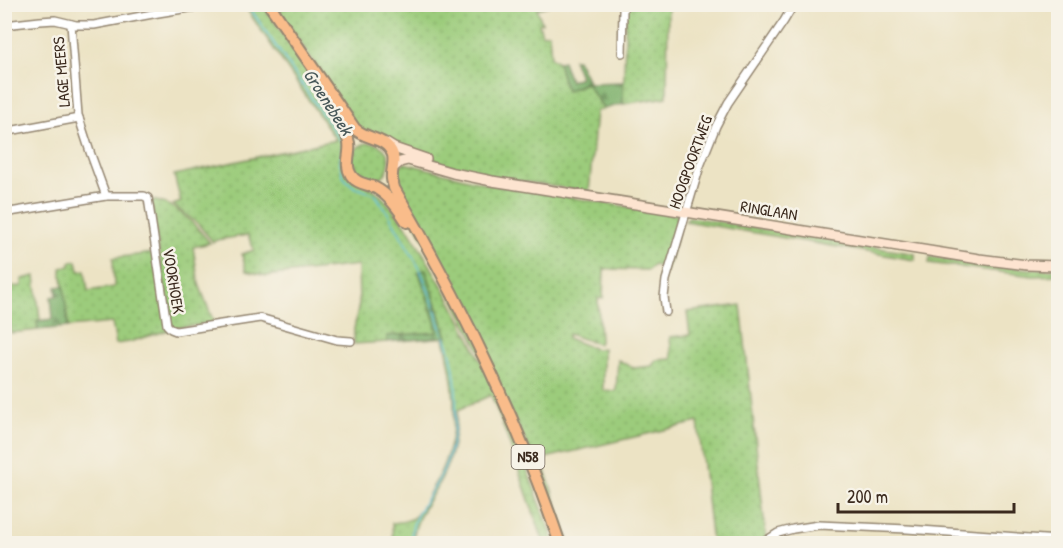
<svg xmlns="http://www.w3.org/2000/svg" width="1063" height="548" viewBox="0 0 1063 548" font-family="'Patrick Hand',sans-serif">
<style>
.grass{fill:url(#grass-dots);stroke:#6c7b4c;stroke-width:1.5}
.forest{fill:url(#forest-firs);stroke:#5c6d44;stroke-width:1.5}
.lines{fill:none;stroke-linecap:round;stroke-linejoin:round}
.stream{stroke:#63c1e1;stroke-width:1.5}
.minor-casing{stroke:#948671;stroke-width:10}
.secondary-casing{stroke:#948671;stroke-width:12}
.primary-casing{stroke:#948671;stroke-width:14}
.minor{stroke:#fff;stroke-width:7}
.secondary{stroke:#fde4d0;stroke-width:9}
.primary{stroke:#f9bc8a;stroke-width:10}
.labels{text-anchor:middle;stroke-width:5;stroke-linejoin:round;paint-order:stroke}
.shield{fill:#f7f3e8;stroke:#73665b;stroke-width:1.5}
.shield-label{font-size:15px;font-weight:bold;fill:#3b2a1e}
.street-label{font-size:16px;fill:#3b2a1e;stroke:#f7f3e8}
.water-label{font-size:18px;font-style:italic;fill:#475758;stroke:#f7f3e8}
</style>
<defs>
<pattern id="grass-dots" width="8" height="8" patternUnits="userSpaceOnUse" patternTransform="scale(1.5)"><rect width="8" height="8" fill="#9ccc7b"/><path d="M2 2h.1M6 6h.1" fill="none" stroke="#87af6a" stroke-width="1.8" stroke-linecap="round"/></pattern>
<pattern id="forest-firs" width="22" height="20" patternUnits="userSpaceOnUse" patternTransform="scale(1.5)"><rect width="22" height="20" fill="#7db06b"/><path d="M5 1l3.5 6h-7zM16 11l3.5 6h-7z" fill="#688f57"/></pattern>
</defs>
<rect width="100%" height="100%" fill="#f7f3e8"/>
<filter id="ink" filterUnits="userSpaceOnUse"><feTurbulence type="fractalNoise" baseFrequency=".0167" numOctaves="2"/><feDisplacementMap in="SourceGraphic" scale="12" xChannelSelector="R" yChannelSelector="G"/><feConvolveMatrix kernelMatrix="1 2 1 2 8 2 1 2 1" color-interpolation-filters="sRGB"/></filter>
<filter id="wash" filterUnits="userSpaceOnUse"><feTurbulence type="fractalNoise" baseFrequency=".008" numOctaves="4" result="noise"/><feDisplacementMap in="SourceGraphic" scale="24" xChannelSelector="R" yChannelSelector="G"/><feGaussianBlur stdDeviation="1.35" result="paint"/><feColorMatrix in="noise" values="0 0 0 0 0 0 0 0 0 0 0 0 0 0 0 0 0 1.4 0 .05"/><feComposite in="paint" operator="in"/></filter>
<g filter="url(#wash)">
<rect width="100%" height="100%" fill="#ece3c4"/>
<g class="grass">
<path d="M508 4 510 8 515 5H550L537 9 542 23 539 24 542 34 549 33 551 57 558 62 566 91 586 83 604 109 596 111 589 192 489 176 461 170 393 145 358 128 275 5Z"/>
<path d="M645 4 668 5 667 97 623 104 626 6Z"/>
<path d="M244 5H263L324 95 345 137 344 167C356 176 369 184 380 195 404 218 420 248 437 277 486 361 521 452 555 543H544L506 434 491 395 458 410C455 433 453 454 443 475 432 499 414 516 413 543H393L392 523C398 522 408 522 414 517 421 512 427 498 431 490 462 439 457 393 444 338L446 337 419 272 439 333 387 336V342L354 344V329L359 304 358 265 266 276 246 271 242 254 254 250 248 235 217 240 213 242 198 224 173 205 181 202 174 175 336 140Z"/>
<circle cx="370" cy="162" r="19"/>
<path d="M404 163 488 184 677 215 680 223 666 273 660 267 654 265 648 270 604 269 603 298 598 299 600 342 598 344 568 334 567 338 595 349 603 348V390L616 391 618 360 634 368 652 366 656 360 672 359 670 337 690 335 687 312 741 305 766 538 758 543H712L698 422 541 459 570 543H565L535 460 394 180 398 167Z"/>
<path d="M151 200C176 203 195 224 210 243L193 247 199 284 214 323 175 328 170 323Z"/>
<path d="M689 217 915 254V260L685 221Z"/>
<path d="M154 253 169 330 130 342 116 344 112 323 68 327 61 268 70 266V262L77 261 79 271 85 270 88 291 114 287 113 258Z"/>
<path d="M930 257C973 263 1015 271 1058 269V275L1033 276 929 263Z"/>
<path d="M35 276 40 320 37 321 38 330 11 333 4 288 22 286V279Z"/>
</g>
<g class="forest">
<path d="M573 59H577L589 83 623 82V104L604 109 586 83 566 91 558 62 563 61 570 81 580 77Z"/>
<path d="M426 269 447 337 387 342V336L438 332 419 272Z"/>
<path d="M64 286 68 327 38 330 37 321 53 319 51 297 57 296 56 287Z"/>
</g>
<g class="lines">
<g class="stream">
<path d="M247 4 343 144 340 163 344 178 354 187 375 194 388 213 420 269 432 300 443 334"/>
<path d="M412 544C412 539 411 534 412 530 415 512 432 493 440 477 460 438 461 377 445 337"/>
</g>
</g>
</g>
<g filter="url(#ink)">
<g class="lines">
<g class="minor-casing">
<g id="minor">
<path d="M71 24 78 115 90 152 106 196"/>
<path d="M4 25 40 21 55 20 76 25H94L158 13 214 4"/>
<path d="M622 53 623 10 624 4"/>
<path d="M4 132 79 118"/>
<path d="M4 213 106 196H144L148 198 167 325 171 329 176 331 260 318 337 340 351 341"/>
<path d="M666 312 664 297 666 280 700 166 716 126 728 103 784 21 794 4"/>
<path d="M761 544 778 533 793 529 819 525 907 529 1058 540"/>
</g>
</g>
<g class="secondary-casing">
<g id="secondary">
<path d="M386 143 394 148 426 159"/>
<path d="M394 167 400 162 408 160 453 173 492 181 979 259 1027 265 1058 266"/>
</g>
</g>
<g class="primary-casing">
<g id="primary">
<path d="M269 4 355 129C367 140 387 137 393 155 395 164 391 171 392 179 392 181 394 186 394 188 460 301 518 419 560 544"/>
<path d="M334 109C340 119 347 131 349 143 351 154 344 164 351 175 358 186 370 183 379 190 390 197 400 211 407 222"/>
</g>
</g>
<use href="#minor" class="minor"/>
<use href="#secondary" class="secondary"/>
<use href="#primary" class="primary"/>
</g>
</g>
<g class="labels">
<rect class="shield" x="511.5" y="445" width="33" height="24" rx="4.5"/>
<g class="shield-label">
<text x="528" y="462">N58</text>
</g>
<g class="street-label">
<text transform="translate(61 72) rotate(-95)" y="6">LAGE MEERS</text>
<text transform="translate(690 162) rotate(-70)" y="6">HOOGPOORTWEG</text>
<text transform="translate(769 210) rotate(9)" y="6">RINGLAAN</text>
<text transform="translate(174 281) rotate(81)" y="6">VOORHOEK</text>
</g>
<g class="water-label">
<text transform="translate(328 102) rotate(57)" y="6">Groenebeek</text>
</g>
</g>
<rect width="1063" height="548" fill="none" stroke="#f7f3e8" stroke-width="24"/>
<path d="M838 503v9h176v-9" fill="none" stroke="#3b2a1e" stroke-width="3"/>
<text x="847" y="503" font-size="18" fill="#3b2a1e" stroke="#f7f3e8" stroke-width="4.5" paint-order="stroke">200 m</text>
</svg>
